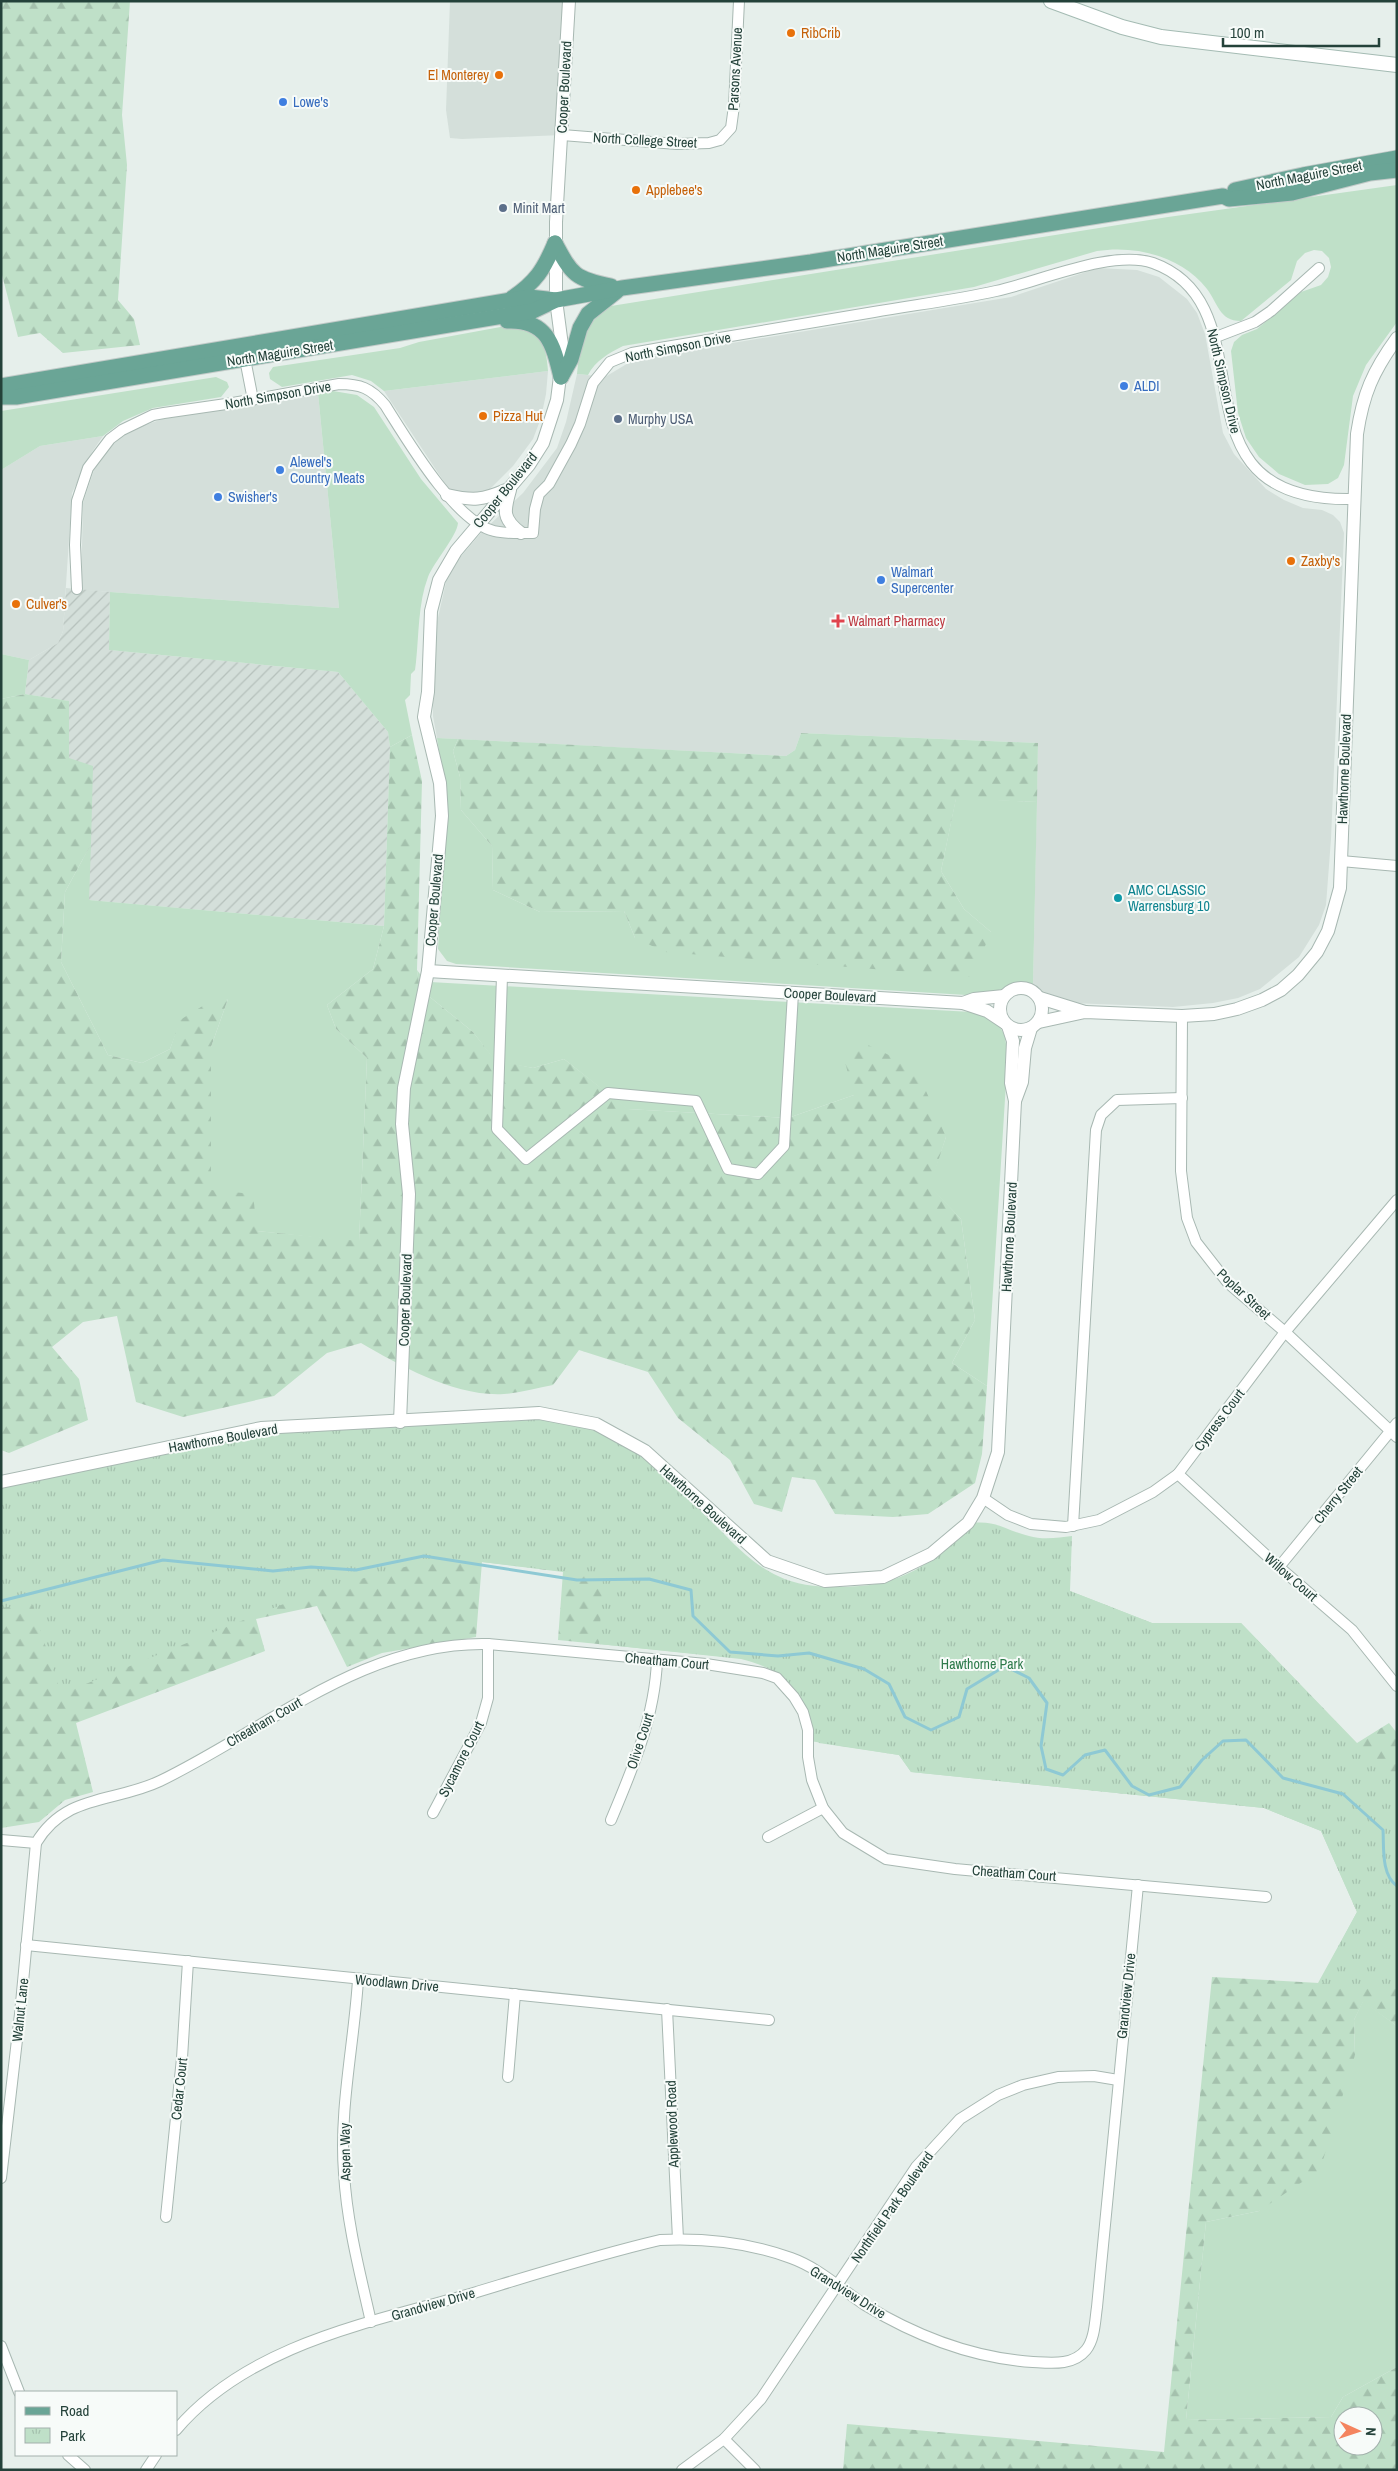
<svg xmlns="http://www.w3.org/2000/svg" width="1398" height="2471" viewBox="0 0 1398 2471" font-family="'Archivo Narrow',sans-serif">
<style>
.built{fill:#d4dfda}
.industrial{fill:url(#industrial-furrows)}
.grass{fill:#bfe0c8}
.forest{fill:url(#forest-firs);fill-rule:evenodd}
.park{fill:url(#park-tufts)}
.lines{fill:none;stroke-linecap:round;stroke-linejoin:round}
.stream{stroke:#8ec9d4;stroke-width:3}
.minor-casing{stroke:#a8b8b2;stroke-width:12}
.tertiary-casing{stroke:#a8b8b2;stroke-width:14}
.secondary-casing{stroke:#a4bbb3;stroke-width:16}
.primary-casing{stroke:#c2cac8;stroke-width:17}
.minor{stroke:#fff;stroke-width:10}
.tertiary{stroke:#fff;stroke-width:12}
.secondary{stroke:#fff;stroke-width:14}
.primary{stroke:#6aa596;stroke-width:15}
.food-dot{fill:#e8710a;stroke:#f7fbf9;stroke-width:2}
.shop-dot{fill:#3f7fe0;stroke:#f7fbf9;stroke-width:2}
.service-dot{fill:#5c6f8a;stroke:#f7fbf9;stroke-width:2}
.health-dot{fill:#e0444e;stroke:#f7fbf9;stroke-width:2}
.culture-dot{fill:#0f9aa8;stroke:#f7fbf9;stroke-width:2}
.labels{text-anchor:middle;stroke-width:4;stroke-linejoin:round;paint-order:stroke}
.food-label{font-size:14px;fill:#c56008;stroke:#f7fbf9;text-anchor:start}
.street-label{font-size:14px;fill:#24423a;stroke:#f7fbf9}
.shop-label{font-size:14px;fill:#366cbe;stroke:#f7fbf9;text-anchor:start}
.service-label{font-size:14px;fill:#4e5e75;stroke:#f7fbf9;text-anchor:start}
.health-label{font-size:14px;fill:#be3a42;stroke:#f7fbf9;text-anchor:start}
.culture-label{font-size:14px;fill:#0d838f;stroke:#f7fbf9;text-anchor:start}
.park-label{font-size:14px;fill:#2d7a4b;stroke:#f7fbf9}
</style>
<defs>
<pattern id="industrial-furrows" width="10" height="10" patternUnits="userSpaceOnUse" patternTransform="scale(1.25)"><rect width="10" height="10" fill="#d4dfda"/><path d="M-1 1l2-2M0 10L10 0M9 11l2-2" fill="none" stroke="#b6c1bc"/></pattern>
<pattern id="forest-firs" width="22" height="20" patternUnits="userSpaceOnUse" patternTransform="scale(1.25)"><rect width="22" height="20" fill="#bfe0c8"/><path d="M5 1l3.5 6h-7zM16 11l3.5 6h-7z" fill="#a4c1ad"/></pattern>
<pattern id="park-tufts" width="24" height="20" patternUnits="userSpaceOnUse" patternTransform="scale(1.25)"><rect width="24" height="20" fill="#bfe0c8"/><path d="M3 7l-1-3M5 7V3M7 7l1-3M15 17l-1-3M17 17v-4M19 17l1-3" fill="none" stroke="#a4c1ad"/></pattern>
</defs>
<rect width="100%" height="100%" fill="#e6efeb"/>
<g class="built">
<path d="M450 1H569L562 135 462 139 450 138 446 110Z"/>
<path d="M1098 268 1137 270 1159 277 1187 299 1197 313 1205 334 1223 433 1234 454 1266 489 1284 500 1303 508 1322 510 1333 515 1340 522 1344 533 1331 839 1326 905 1319 925 1299 957 1260 989 1238 998 1213 1003 1173 1007 1071 1003 1049 997 1033 984 1038 743 801 733 795 750 786 756 437 738 433 716V665L437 622 447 578 456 562 481 533 523 493 557 448 566 422 577 374 605 377 630 362 642 358 1011 297Z"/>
<path d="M548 371 546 394 541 418 533 439 513 466 489 490 481 494 455 492 448 488 384 391Z"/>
<path d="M318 393 339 608 81 590 83 503 94 470 104 453 119 439 132 430 165 418Z"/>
<path d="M103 436 92 452 72 493 63 631 58 643 29 660 1 654V470L40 446Z"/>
</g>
<path class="industrial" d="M66 588 110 592 109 650 338 672 388 732 390 747 384 926 89 900 69 758 68 701 25 694 29 660 58 643 63 631Z"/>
<g class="grass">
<path d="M1397 185V322L1366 365 1353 396 1344 465 1338 478 1328 484 1305 485 1279 474 1259 457 1246 438 1238 413 1231 351 1234 342 1242 335 1257 329 1301 292 1321 285 1328 277 1331 267 1329 258 1322 251 1314 250 1305 253 1297 261 1291 280 1241 321C1219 321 1218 303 1207 289 1181 256 1136 245 1097 251L974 287 623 346C609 353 595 361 588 375L577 374C581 342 579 322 611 306L1168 217Z"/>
<path d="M506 326C538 330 546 339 548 371L384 391 371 381 352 375 282 387 270 379 269 373 273 367 400 348 419 342Z"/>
<path d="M216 377 227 382 229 387 221 397 153 408 123 421 103 436 40 446 1 470V411Z"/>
<path d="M333 391 357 395 374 407 421 479 458 523C457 536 434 562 428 577 418 603 419 635 416 662L415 670 411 674 410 695 405 700 412 735 390 747 388 732 338 672 109 650 110 592 339 608 318 393Z"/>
<path d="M1 654 29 660 25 694 1 699Z"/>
<path d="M437 738 458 739 453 751 460 777 461 810 492 846 493 890 540 912 624 911 635 938 991 932 964 909 941 871 956 798 1037 802 1033 984C1013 978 1012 987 995 991 985 994 976 995 966 995L456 964 447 961 438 949C442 879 449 808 437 738Z"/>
<path d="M91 844 89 900 384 926 373 969 327 1005 336 1029 367 1058 359 1242 257 1231 211 1190V1047L228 999 181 1020 170 1049 142 1063 108 1055 61 962 65 892Z"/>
<path d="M417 970 423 978 430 982 972 1012C1006 1022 1007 1034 1007 1067L987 1386 952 1363 975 1320 961 1219 929 1186 946 1137 854 1095 788 1118 627 1109 564 1059 533 1068 495 1061 473 1032 420 989Z"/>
<path d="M1363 2001 1397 2026V2367L1343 2397 1331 2417 1186 2420 1206 2222 1259 2211 1355 2055 1354 2020Z"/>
</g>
<g class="forest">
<path d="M1 1H130L122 115 127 165 118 300 134 319 140 345 63 353 40 333 18 337 1 271Z"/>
<path d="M25 694 69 701V758L93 766 91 844 65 892 61 962 108 1055 142 1063 170 1049 180 1020 209 1002 228 999 211 1047V1190L253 1194 257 1231 359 1241 367 1058 336 1029 327 1005 373 969 384 926 390 747 412 735 422 781 417 970 420 989 473 1032 495 1060 533 1068 564 1059 628 1109 788 1118 854 1095 843 1055 868 1045 916 1068 946 1137 930 1186 961 1219 975 1320 952 1363 987 1386 982 1454 975 1483 928 1514 893 1517 835 1514 815 1480 792 1477 782 1512 754 1504 730 1460 678 1418 648 1372 579 1350 553 1385C537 1388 520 1393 504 1394 455 1397 401 1366 361 1343L327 1353 274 1396 183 1417 136 1402 117 1316 83 1322 52 1347 79 1379 88 1420 9 1453 1 1450V699Z"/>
<path d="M801 733 1038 743 1037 802 956 799 941 871 964 909 991 932 972 977 665 952 635 938 624 911 540 912 493 890 492 846 461 810 460 777 453 751 458 739 786 756 795 750Z"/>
<path d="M272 1476 778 1590 1070 1591 1152 1623H1241L1357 1743 1389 1723 1397 1733V2026L1363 2002 1354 2020 1355 2055 1320 2170 1259 2211 1206 2222 1186 2420 1331 2417 1343 2397 1397 2367V2470H843L847 2424 1164 2452 1212 1977 1319 1983 1357 1912 1321 1831 1264 1808 911 1772 899 1755 819 1743 789 1670 757 1660 558 1640 563 1572 482 1562 476 1637 382 1653 347 1667 317 1606 256 1619 265 1651 76 1723 93 1792 65 1800 39 1822 1 1828V1496ZM1343 2416H1373V2446H1343Z"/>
</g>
<path class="park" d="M559 1419C630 1433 670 1481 719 1529 737 1547 754 1565 778 1576 802 1588 833 1588 860 1586 904 1584 944 1556 972 1523 997 1520 1007 1531 1029 1536 1042 1540 1058 1538 1072 1536L1070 1591 1152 1623H1241L1357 1744 1397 1779V1989L1318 1983 1357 1912 1321 1831 1264 1808 911 1772 899 1755 810 1741C808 1729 806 1714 802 1703 792 1676 765 1665 741 1659L599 1644 603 1576 482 1562 412 1565 313 1592 61 1694 32 1604 1 1608V1480L277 1429Z"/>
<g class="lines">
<path class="stream" d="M1 1601 163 1560 273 1571 311 1567 356 1570 424 1556 577 1580 649 1579 691 1590 693 1616 730 1652 778 1656 809 1653 864 1669 889 1684 905 1717 931 1730 959 1717 967 1689 1005 1666 1029 1678 1047 1703 1041 1746 1046 1769 1063 1775 1085 1755 1105 1750 1132 1786 1149 1795 1180 1787 1202 1760 1223 1741 1246 1740 1283 1778 1343 1794 1383 1830C1384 1847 1381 1875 1397 1886"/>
<g class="minor-casing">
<g id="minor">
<path d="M562 135 677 144 709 143 720 140 731 128 734 106 739 1"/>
<path d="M1216 337 1255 322 1271 311 1319 268"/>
<path d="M245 359 253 400"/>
<path d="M77 589 75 545 77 501 88 468 110 439 122 430 153 415 164 413 233 403 339 384C360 384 371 388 385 405 406 438 455 522 494 531 506 534 520 533 533 533L535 509 539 494 549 484 571 444 580 424 593 383 610 362 632 353 660 348C731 336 802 324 874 312 914 305 956 300 996 291 1038 282 1112 249 1153 263 1275 307 1160 504 1354 499"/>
<path d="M1341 861 1397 866"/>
<path d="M502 976 497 1129 526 1159 608 1093 696 1101 728 1169 758 1174 784 1146 793 993"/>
<path d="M1182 1016 1181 1171 1187 1218 1196 1242 1228 1283 1285 1332 1397 1437"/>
<path d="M1178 1474 1279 1567 1352 1630 1397 1686"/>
<path d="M983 1498 1008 1515 1031 1524 1066 1527 1099 1520 1153 1492 1178 1474 1285 1332 1397 1200"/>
<path d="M1073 1526 1096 1130 1101 1115 1117 1100 1182 1098"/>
<path d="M1279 1567 1397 1423"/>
<path d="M433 1813 481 1723 488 1698V1644"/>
<path d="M611 1820C633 1768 655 1716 657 1660"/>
<path d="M768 1837 823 1808"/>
<path d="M1 1840 36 1843C66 1793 114 1803 160 1781 266 1730 364 1641 488 1644L706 1664 763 1673 777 1678 794 1697 803 1712 808 1730V1757L812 1780 823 1808 843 1833 886 1859 955 1869 1266 1897"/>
<path d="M26 1945 769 2020"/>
<path d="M358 1980C354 2044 339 2109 344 2173 347 2224 360 2273 371 2322"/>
<path d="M667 2009 678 2239"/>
<path d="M508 2077 515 1994"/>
<path d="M1 2178 20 2014 36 1843"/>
<path d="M166 2217 182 2058 188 1961"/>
<path d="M1 2346 19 2392"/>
<path d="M176 2430C248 2345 368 2323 470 2294 533 2275 596 2255 660 2240 703 2238 750 2243 791 2258 819 2268 841 2289 865 2305 916 2336 973 2358 1033 2362 1051 2363 1073 2366 1086 2350 1095 2339 1095 2320 1097 2307L1138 1885"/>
<path d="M724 2439 755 2470"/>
<path d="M68 2455 85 2470"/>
<path d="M146 2470 156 2455"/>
<path d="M682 2470 724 2439 761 2399 916 2167 960 2119 998 2095 1023 2085 1058 2077 1094 2076 1118 2080"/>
</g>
</g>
<g class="tertiary-casing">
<g id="tertiary">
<path d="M510 490C504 511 502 519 521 533"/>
<path d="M447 495C473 501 483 500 506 490"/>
<path d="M428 971 963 1003 974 999 1004 996"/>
<circle cx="1021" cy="1009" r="21"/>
<path d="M1040 998 1085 1012"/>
<path d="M963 1003 987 1011 1005 1023"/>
<path d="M1039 1022 1085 1012 1182 1016 1214 1014 1237 1009 1262 1000 1281 990 1298 975 1317 952 1328 931 1340 888 1357 434C1363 394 1373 371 1397 338"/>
<path d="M1015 1101 1022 1082 1025 1048 1031 1028"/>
<path d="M400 1422 409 1194 402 1124 404 1088 428 971 442 816 440 783 424 717 428 692 431 611 439 580 456 551 529 465 543 443 557 400 563 353 556 300V222L569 1"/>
<path d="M1 1482 261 1428 539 1413 596 1424 645 1451 767 1561 825 1581 883 1577 931 1554 968 1523 983 1498 998 1452 1015 1101 1011 1083 1013 1041 1008 1026"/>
</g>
</g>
<g class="secondary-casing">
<path id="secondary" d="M1051 1 1122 27 1161 37 1397 65"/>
</g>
<g class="primary-casing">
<g id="primary">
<path d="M1235 190 1303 175 1397 158"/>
<path d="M555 243C572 275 575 279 611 286"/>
<path d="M512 298C536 282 544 269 555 243"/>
<path d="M507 321C547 319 553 344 561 377"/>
<path d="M561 377 571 359 580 328 588 314 617 291"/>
<path d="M1 386 529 297 556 300"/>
<path d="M1 397H16L533 311 556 300 622 288 811 262 1223 196 1229 199 1292 193 1370 173 1397 170"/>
</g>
</g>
<use href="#minor" class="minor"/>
<use href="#tertiary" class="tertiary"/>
<use href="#secondary" class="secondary"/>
<use href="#primary" class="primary"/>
</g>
<g class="food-dot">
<circle cx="791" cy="33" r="5"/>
<circle cx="499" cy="75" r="5"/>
<circle cx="636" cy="190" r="5"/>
<circle cx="483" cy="416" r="5"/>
<circle cx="1291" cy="561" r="5"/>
<circle cx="16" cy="604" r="5"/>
</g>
<g class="shop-dot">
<circle cx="283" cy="102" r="5"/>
<circle cx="1124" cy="386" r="5"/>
<circle cx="280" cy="470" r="5"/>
<circle cx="218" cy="497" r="5"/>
<circle cx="881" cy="580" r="5"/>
</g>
<g class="service-dot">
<circle cx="503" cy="208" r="5"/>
<circle cx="618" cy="419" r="5"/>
</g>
<path class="health-dot" d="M835.5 613.5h5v5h5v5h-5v5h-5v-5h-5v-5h5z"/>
<circle class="culture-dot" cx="1118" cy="898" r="5"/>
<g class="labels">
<g class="food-label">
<text x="801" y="38">RibCrib</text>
<text x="489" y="80" text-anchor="end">El Monterey</text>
<text x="646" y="195">Applebee's</text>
<text x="493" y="421">Pizza Hut</text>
<text x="1301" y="566">Zaxby's</text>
<text x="26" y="609">Culver's</text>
</g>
<g class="street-label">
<text transform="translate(735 69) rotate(-87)" y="5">Parsons Avenue</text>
<text transform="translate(564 87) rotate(-87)" y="5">Cooper Boulevard</text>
<text transform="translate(645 140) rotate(3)" y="5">North College Street</text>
<text transform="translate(1309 175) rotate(-11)" y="5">North Maguire Street</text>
<text transform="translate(890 249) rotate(-9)" y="5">North Maguire Street</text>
<text transform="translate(678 347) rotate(-11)" y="5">North Simpson Drive</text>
<text transform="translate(280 353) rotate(-9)" y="5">North Maguire Street</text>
<text transform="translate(1224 381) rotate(77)" y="5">North Simpson Drive</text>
<text transform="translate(278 395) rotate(-10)" y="5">North Simpson Drive</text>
<text transform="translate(505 490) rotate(-51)" y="5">Cooper Boulevard</text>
<text transform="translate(1344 769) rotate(-88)" y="5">Hawthorne Boulevard</text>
<text transform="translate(434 900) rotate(-85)" y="5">Cooper Boulevard</text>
<text transform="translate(830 995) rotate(3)" y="5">Cooper Boulevard</text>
<text transform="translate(1009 1237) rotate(-87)" y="5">Hawthorne Boulevard</text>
<text transform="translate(1244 1294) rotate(43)" y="5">Poplar Street</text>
<text transform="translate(405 1300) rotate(-88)" y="5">Cooper Boulevard</text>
<text transform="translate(1219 1420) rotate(-53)" y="5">Cypress Court</text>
<text transform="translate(223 1438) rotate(-10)" y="5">Hawthorne Boulevard</text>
<text transform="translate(1338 1495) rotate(-51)" y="5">Cherry Street</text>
<text transform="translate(703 1504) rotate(42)" y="5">Hawthorne Boulevard</text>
<text transform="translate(1291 1577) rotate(41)" y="5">Willow Court</text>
<text transform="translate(667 1661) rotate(5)" y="5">Cheatham Court</text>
<text transform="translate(264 1722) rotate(-30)" y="5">Cheatham Court</text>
<text transform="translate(640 1741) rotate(-72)" y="5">Olive Court</text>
<text transform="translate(461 1759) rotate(-63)" y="5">Sycamore Court</text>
<text transform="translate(1014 1873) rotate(4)" y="5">Cheatham Court</text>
<text transform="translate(397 1983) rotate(5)" y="5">Woodlawn Drive</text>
<text transform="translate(1126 1996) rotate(-84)" y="5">Grandview Drive</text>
<text transform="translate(20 2010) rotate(-84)" y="5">Walnut Lane</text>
<text transform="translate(179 2089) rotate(-84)" y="5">Cedar Court</text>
<text transform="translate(672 2124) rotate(-92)" y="5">Applewood Road</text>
<text transform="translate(345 2152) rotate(-91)" y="5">Aspen Way</text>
<text transform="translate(892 2207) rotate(-55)" y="5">Northfield Park Boulevard</text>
<text transform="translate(848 2292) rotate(32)" y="5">Grandview Drive</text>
<text transform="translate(433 2304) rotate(-16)" y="5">Grandview Drive</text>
</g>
<g class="shop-label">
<text x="293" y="107">Lowe's</text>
<text x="1134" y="391">ALDI</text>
<text x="290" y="467">Alewel's<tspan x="290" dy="16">Country Meats</tspan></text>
<text x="228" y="502">Swisher's</text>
<text x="891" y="577">Walmart<tspan x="891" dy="16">Supercenter</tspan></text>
</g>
<g class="service-label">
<text x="513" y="213">Minit Mart</text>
<text x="628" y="424">Murphy USA</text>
</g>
<g class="health-label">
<text x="848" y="626">Walmart Pharmacy</text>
</g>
<g class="culture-label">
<text x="1128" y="895">AMC CLASSIC<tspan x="1128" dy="16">Warrensburg 10</tspan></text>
</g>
<g class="park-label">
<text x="982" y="1669">Hawthorne Park</text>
</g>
</g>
<rect width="1398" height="2471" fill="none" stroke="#24423a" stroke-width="5"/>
<rect x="15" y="2391" width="162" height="65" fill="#f7fbf9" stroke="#a3b1ad"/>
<rect x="25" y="2407" width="25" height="8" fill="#6aa596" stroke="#a3b1ad"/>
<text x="60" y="2416" font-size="15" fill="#24423a">Road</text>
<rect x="25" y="2428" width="25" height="15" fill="url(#park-tufts)" stroke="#a3b1ad"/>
<text x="60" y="2441" font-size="15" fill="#24423a">Park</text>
<g transform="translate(1358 2431) rotate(93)"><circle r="24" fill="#f7fbf9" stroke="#a3b1ad"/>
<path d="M0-4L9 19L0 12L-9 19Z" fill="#f4845f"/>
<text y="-8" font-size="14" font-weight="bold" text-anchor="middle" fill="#24423a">N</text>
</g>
<path d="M1223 38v8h156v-8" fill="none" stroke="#24423a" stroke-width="2.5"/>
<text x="1230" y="38" font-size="15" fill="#24423a" stroke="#f7fbf9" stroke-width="4" paint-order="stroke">100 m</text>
</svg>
